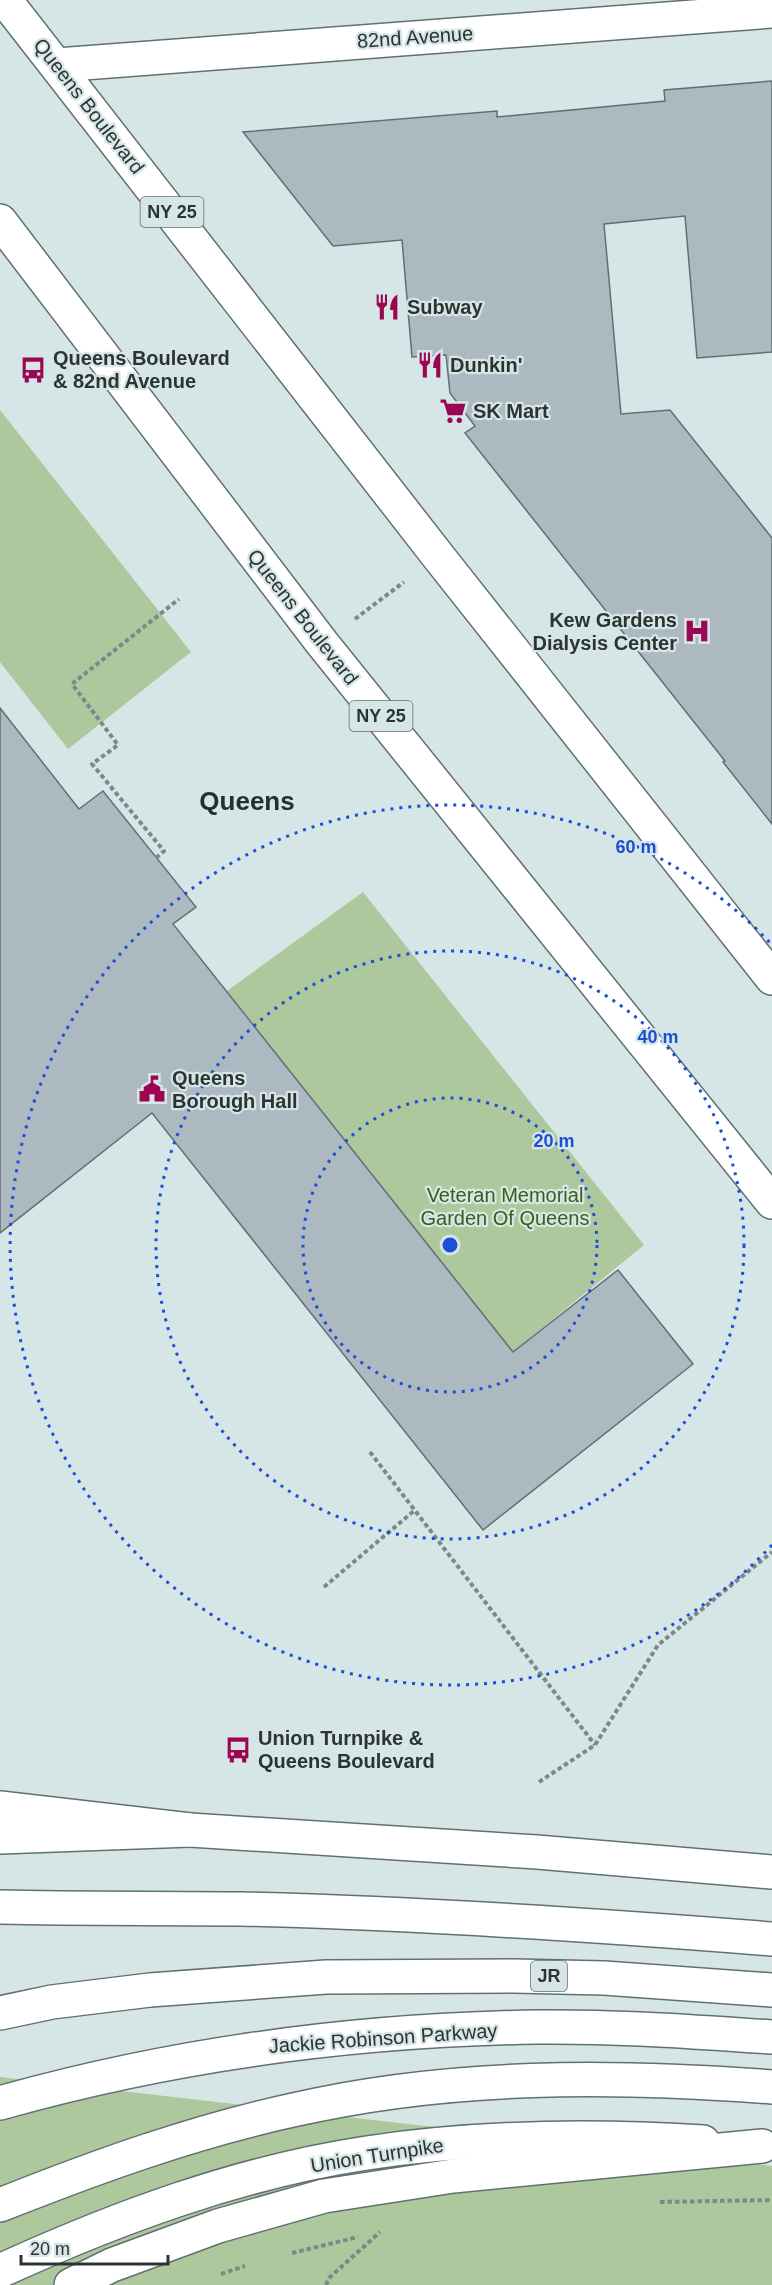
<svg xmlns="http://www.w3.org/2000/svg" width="772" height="2285" viewBox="0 0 772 2285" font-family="Arial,sans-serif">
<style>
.green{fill:#adc89d}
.building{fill:#acb9c0;stroke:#626e75;stroke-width:1.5}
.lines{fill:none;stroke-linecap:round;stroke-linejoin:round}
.minor-casing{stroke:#617070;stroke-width:36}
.secondary-casing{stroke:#617070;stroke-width:36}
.primary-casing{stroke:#617070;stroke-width:36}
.motorway-casing{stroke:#617070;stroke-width:36}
.path{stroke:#7d8888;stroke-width:4;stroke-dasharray:4.5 3;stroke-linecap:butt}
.minor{stroke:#fff;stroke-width:33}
.secondary{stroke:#fff;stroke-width:33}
.primary{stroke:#fff;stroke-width:33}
.motorway{stroke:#fff;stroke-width:33}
.ring{fill:none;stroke:#1d4ed8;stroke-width:3;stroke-dasharray:3 6}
.labels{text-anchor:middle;stroke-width:4.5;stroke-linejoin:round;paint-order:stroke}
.shield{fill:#d6e6e7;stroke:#606969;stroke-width:1.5}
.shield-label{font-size:18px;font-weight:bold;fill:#2d3333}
.street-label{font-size:20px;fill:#2d3333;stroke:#d6e6e7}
.poi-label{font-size:20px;font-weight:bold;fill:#2d3333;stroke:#d6e6e7;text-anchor:start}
.park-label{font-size:20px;fill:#376012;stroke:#d6e6e7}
.district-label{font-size:26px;font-weight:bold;fill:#233030;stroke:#d6e6e7}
.centre{fill:#1d4ed8;stroke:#d6e6e7;stroke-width:3}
.ring-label{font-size:18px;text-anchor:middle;font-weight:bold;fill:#1d4ed8;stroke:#d6e6e7;stroke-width:4.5;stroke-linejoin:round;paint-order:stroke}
</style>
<rect width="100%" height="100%" fill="#d6e6e7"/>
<g class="green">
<path d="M0 410 191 652 68 749 0 662Z"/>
<path d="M363 892 644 1245 513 1352 227 991Z"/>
<path d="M0 2077 772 2166V2285H0Z"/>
</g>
<g class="building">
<path d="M772 81V352L697 358 685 216 604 224 621 414 670 410 772 538V824L723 762 725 761 465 433 475 426 450 393 446 355 412 357 402 240 333 246 243 132 497 111V117L665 101 664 90Z"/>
<path d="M0 708 79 809 103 791 196 907 173 924 513 1352 618 1270 693 1364 483 1530 152 1113 0 1233Z"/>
</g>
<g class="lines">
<g class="minor-casing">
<path id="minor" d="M57 65 772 11"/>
</g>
<g class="secondary-casing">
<g id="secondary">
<path d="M0 1808 190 1830 537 1852 772 1872"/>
<path d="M0 2271C116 2218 240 2172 367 2153 480 2136 590 2135 703 2142"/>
</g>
</g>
<g class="primary-casing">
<g id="primary">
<path d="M5 0 438 556 772 978"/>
<path d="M0 221 322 643 772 1202"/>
<path d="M0 1837 190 1830"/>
<path d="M0 1907C80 1909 161 1908 241 1909 418 1913 595 1925 772 1939"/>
<path d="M0 2205C96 2167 192 2132 293 2110 450 2074 613 2075 772 2087"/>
</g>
</g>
<g class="motorway-casing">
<g id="motorway">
<path d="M0 2013 52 2002 150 1990 326 1977 514 1976 604 1978 772 1990"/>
<path d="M0 2103C174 2054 356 2030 537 2027 615 2026 694 2032 772 2037"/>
<path d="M71 2285 112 2265 218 2226 324 2196 453 2176 762 2146"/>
</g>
</g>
<g class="path">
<path d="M355 619 404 582"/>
<path d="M156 858 164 851 92 764 118 745 72 684 179 599"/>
<path d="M370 1452 595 1745"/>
<path d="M324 1587 415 1510"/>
<path d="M539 1782 595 1745 658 1645 772 1552"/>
<path d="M660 2202 772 2200"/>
<path d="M292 2253 358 2237"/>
<path d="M221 2274 245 2266"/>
<path d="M326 2285 329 2278 380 2232"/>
</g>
<use href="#minor" class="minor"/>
<use href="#secondary" class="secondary"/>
<use href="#primary" class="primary"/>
<use href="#motorway" class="motorway"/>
</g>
<g class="ring">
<circle cx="450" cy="1245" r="147"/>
<circle cx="450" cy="1245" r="294"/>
<path d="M772 1545A440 440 0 1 1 772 945"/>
</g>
<defs>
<g id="restaurant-bare" transform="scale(2.07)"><path d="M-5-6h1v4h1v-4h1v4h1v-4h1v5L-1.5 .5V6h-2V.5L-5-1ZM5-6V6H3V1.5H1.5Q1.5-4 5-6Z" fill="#9c0551" stroke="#d6e6e7" stroke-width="2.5" paint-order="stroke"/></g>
<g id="bus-bare" transform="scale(2.07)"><path d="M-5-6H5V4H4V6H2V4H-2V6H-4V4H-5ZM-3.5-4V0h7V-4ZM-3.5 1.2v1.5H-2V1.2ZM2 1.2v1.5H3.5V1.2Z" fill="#9c0551" stroke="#d6e6e7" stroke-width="2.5" paint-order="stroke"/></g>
<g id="supermarket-bare" transform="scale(2.07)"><path d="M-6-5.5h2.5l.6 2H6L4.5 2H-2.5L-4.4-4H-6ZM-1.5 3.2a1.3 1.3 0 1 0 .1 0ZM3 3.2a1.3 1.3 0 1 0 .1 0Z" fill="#9c0551" stroke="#d6e6e7" stroke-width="2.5" paint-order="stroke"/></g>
<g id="hospital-bare" transform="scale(2.07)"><path d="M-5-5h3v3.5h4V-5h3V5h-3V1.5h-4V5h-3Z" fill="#9c0551" stroke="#d6e6e7" stroke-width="2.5" paint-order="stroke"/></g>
<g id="civic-bare" transform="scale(2.07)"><path d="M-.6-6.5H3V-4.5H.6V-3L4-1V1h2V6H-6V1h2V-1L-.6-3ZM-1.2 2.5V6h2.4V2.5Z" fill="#9c0551" stroke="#d6e6e7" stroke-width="2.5" paint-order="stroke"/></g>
</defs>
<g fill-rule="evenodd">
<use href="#restaurant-bare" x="387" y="307"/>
<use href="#restaurant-bare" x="430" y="365"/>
<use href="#bus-bare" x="33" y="370"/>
<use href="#supermarket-bare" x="453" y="411"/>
<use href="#hospital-bare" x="697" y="631"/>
<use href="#civic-bare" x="152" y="1089"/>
<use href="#bus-bare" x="238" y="1750"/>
</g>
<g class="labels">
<g class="shield">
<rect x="140.5" y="197" width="63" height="30" rx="4.5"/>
<rect x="349.5" y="701" width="63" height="30" rx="4.5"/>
<rect x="531" y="1961" width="36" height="30" rx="4.5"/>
</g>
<g class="shield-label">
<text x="172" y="218">NY 25</text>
<text x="381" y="722">NY 25</text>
<text x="549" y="1982">JR</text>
</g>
<g class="street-label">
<text transform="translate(415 37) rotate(-4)" y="7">82nd Avenue</text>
<text transform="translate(89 106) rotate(52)" y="7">Queens Boulevard</text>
<text transform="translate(303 617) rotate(52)" y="7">Queens Boulevard</text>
<text transform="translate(383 2038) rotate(-4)" y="7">Jackie Robinson Parkway</text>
<text transform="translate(377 2155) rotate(-9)" y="7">Union Turnpike</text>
</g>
<g class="poi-label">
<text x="407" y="314">Subway</text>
<text x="53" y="365">Queens Boulevard<tspan x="53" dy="23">&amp; 82nd Avenue</tspan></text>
<text x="450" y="372">Dunkin'</text>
<text x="473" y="418">SK Mart</text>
<text x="677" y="627" text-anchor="end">Kew Gardens<tspan x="677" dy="23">Dialysis Center</tspan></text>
<text x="172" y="1085">Queens<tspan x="172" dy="23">Borough Hall</tspan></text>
<text x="258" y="1745">Union Turnpike &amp;<tspan x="258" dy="23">Queens Boulevard</tspan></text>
</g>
<g class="park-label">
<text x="505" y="1202">Veteran Memorial<tspan x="505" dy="23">Garden Of Queens</tspan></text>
</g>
<g class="district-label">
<text x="247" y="810">Queens</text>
</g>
</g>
<circle cx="450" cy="1245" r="9" class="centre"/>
<g class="ring-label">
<text x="636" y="853">60 m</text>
<text x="658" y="1043">40 m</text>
<text x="554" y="1147">20 m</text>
</g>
<path d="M21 2255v9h147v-9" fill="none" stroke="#2d3333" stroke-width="3"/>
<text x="30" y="2255" font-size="18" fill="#2d3333" stroke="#d6e6e7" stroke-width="4.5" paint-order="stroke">20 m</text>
</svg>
